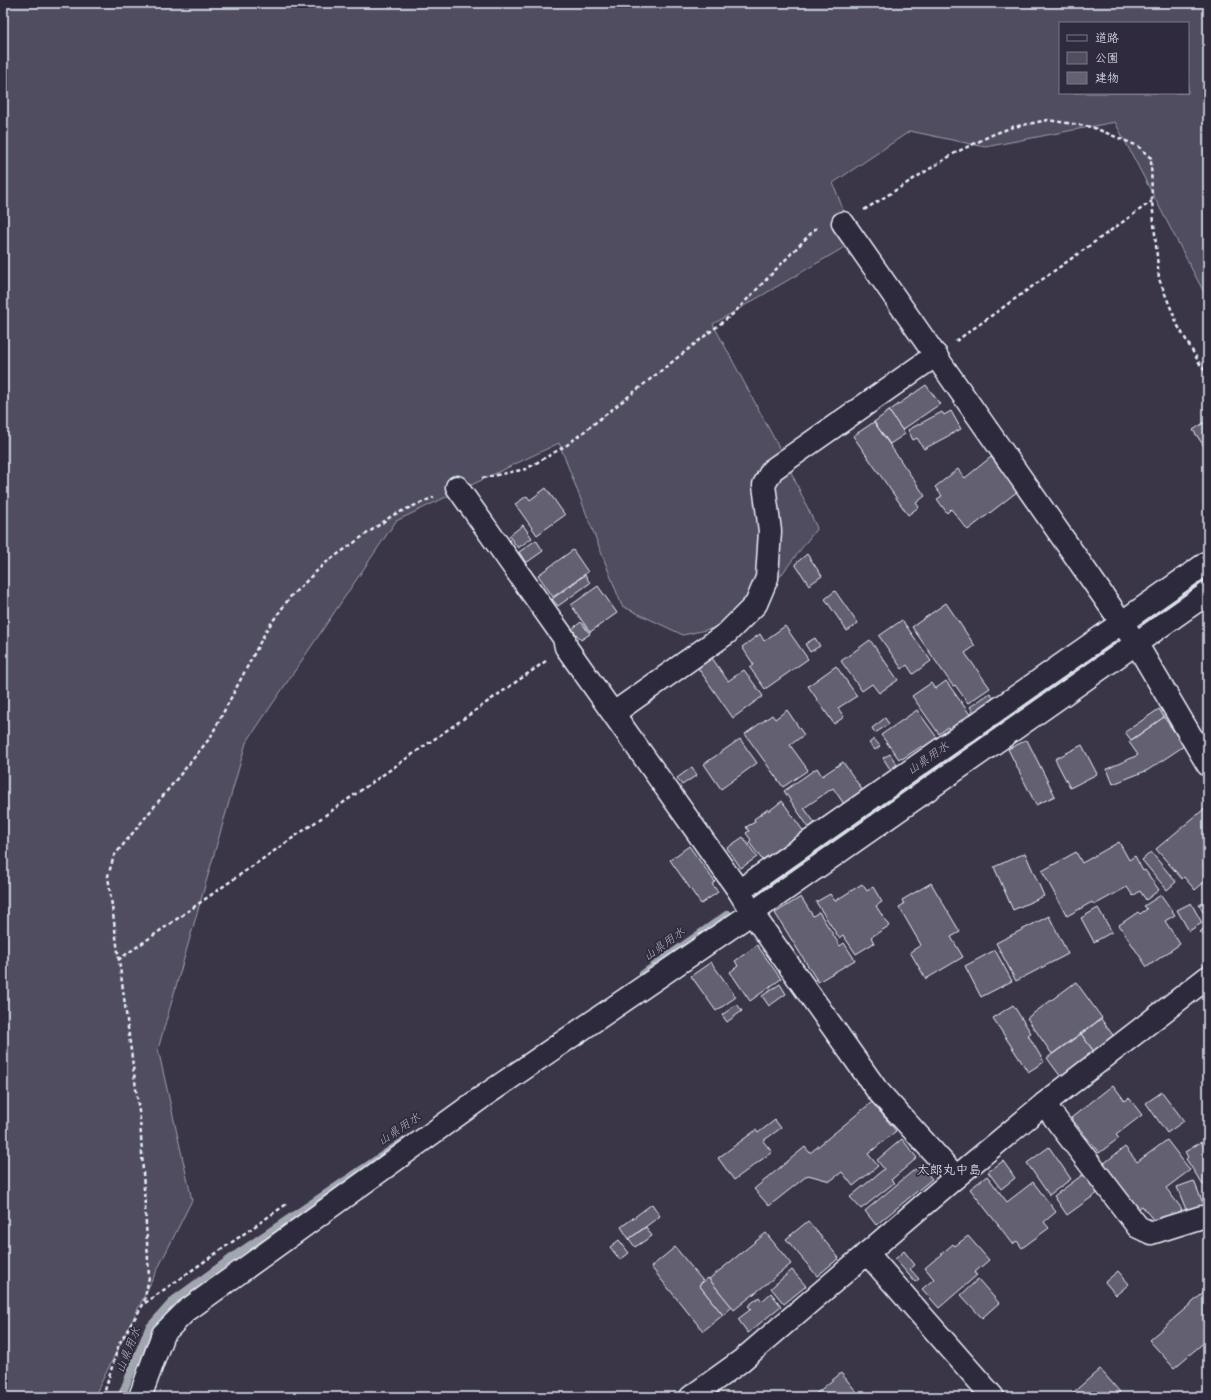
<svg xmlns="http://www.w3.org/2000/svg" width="1211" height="1400" viewBox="0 0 1211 1400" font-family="Pangolin,'Klee One',sans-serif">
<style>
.green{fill:#504e5f;stroke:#9ca0ac;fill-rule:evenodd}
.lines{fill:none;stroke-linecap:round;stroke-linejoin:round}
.stream{stroke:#a2a6b1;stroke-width:8}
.building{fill:#636171;stroke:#e8f1f8}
.minor-casing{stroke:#e8f1f8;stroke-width:25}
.path{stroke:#e8f1f8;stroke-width:2.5;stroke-dasharray:4 3;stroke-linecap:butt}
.minor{stroke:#2f2a3d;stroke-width:22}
.labels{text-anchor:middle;stroke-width:3.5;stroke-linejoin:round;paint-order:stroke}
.water-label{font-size:12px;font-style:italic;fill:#aeb2bd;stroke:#2f2a3d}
.quarter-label{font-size:13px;fill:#e8f1f8;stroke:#2f2a3d}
</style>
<rect width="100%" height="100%" fill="#3a3648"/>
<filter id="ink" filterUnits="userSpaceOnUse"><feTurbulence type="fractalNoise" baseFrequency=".025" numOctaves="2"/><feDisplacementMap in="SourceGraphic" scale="8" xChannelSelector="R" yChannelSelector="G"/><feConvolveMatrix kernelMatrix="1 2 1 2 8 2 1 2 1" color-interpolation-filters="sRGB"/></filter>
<g filter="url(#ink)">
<path class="green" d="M3 3H1208V300L1115 122 985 147 910 131 833 183 855 241 713 324 785 459 817 528 746 621 683 635 622 606 559 443 396 521 246 743 158 1049 192 1200 94 1397H3ZM1060 23H1188V93H1060Z"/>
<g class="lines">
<g class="stream">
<path d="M1144 621 1208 576"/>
<path d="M757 892 1114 643"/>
<path d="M643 974 728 914"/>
<path d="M121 1397 149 1328 174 1300 240 1252 404 1141"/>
</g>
</g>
<g class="building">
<path d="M926 385 940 404 902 430 889 411Z"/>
<path d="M889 411 905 434 890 444 874 422Z"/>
<path d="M951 411 961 429 924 449 917 438 913 440 908 430 942 412 944 415Z"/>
<path d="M1208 420V452L1193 430Z"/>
<path d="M874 422 925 496 916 503 919 507 908 515 853 436Z"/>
<path d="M991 457 1018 491 968 530 951 509 947 513 937 499 942 496 935 487 958 469 965 478Z"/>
<path d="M546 488 565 515 537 535 515 504 527 496 530 500Z"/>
<path d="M523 525 532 538 518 548 509 536Z"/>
<path d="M536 540 543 551 526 563 519 552Z"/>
<path d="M573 550 588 572 553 597 538 575Z"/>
<path d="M807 554 822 576 809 585 795 564Z"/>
<path d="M585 575 590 583 558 606 552 599Z"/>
<path d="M598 586 617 613 590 632 571 605Z"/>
<path d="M835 591 858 624 847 631 825 599Z"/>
<path d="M946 603 975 646 965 653 990 688 968 703 955 685 953 686 912 627Z"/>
<path d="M902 620 931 661 913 674 907 665 902 669 879 636Z"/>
<path d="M581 622 590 634 581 640 572 629Z"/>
<path d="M785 626 808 659 765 689 750 668 754 665 742 647 760 634 764 641Z"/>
<path d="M815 638 820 646 810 652 805 644Z"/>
<path d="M870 640 898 680 879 693 872 684 862 691 841 661Z"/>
<path d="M712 658 728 681 744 670 763 696 733 718 698 668Z"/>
<path d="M836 666 857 696 838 708 844 717 834 724 808 686Z"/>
<path d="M946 681 971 716 950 731 948 727 939 734 912 696 931 683 935 689Z"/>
<path d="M990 693 996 702 976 715 970 707Z"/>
<path d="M1159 709 1164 717 1131 740 1125 732Z"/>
<path d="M787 710 804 735 790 745 808 770 783 787 745 734 772 715 775 719Z"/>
<path d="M917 710 938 739 924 749 922 746 902 759 900 758 899 759 881 735Z"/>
<path d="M1164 717 1184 746 1148 770 1113 784 1107 769 1138 755 1129 742Z"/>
<path d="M885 718 889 724 875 733 872 728Z"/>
<path d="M740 739 757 763 721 789 704 764Z"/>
<path d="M874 739 880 746 875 750 869 743Z"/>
<path d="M1027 740 1055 796 1036 805 1008 749Z"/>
<path d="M1082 745 1097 774 1070 788 1055 759Z"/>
<path d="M890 754 897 765 890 769 883 758Z"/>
<path d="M843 762 863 791 844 804 833 788 804 808 815 823 809 828 784 791 817 768 822 776Z"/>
<path d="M692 767 697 775 682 785 677 778Z"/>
<path d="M782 801 804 832 763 861 749 842 751 840 746 833 749 831 746 827 755 822 754 819 768 809 769 811Z"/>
<path d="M1204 809 1208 814V861L1203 865 1208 871V879L1195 890 1184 877 1182 879 1156 849Z"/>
<path d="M743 837 757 857 741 868 727 848Z"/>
<path d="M1119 842 1129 860 1135 856 1143 871 1145 870 1159 890 1146 900 1140 891 1133 896 1127 887 1094 905 1092 902 1067 916 1042 871 1076 852 1082 863Z"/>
<path d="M689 846 715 882 712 884 718 892 701 904 670 860Z"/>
<path d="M1151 852 1176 882 1167 890 1142 860Z"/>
<path d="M1025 853 1044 896 1013 910 994 867Z"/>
<path d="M931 883 960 932 951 937 963 957 926 979 910 952 921 945 899 907 904 904 902 900Z"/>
<path d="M862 884 867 891 873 887 882 902 876 906 889 926 871 937 874 943 856 954 843 935 839 938 816 902 830 894 835 901Z"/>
<path d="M1161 895 1175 915 1165 921 1180 944 1147 967 1119 925 1138 912 1140 914 1147 909 1144 906Z"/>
<path d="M801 897 813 916 819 912 840 946 844 943 855 960 818 982 775 913Z"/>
<path d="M1208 900V921L1199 905Z"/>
<path d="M1191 903 1202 923 1189 931 1177 910Z"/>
<path d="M1098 908 1112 932 1094 942 1081 918Z"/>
<path d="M1049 916 1068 954 1016 981 996 943Z"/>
<path d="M1208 924V940L1200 932Z"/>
<path d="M757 945 781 979 750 1001 730 972 738 966 735 961Z"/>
<path d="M995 950 1012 981 981 997 965 966Z"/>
<path d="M711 962 736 997 716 1011 691 976Z"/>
<path d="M1076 982 1102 1018 1052 1054 1027 1018Z"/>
<path d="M780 984 786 994 769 1006 762 996Z"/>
<path d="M737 1004 742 1011 727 1022 722 1015Z"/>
<path d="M1013 1005 1031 1033 1028 1035 1044 1062 1028 1072 993 1018Z"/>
<path d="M1101 1019 1115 1038 1095 1053 1081 1034Z"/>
<path d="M1081 1034 1095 1053 1061 1077 1047 1058Z"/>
<path d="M1113 1085 1125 1101 1129 1098 1142 1115 1116 1135 1119 1138 1099 1153 1071 1118Z"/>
<path d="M1162 1092 1184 1121 1167 1133 1146 1103Z"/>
<path d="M872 1102 896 1131 868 1154 878 1166 853 1186 842 1172 830 1181 808 1175 769 1206 754 1189 805 1147 810 1153Z"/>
<path d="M775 1120 781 1128 763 1141 772 1152 734 1180 718 1158 756 1130 758 1133Z"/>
<path d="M902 1139 917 1158 891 1180 894 1183 861 1209 850 1197 884 1169 877 1160Z"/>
<path d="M1167 1140 1190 1170 1166 1188 1182 1209 1167 1220 1164 1216 1155 1222 1142 1206 1137 1210 1103 1164 1125 1147 1137 1162Z"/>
<path d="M1201 1142 1208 1152V1182L1203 1185 1186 1159 1188 1157 1185 1152Z"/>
<path d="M1049 1147 1071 1179 1049 1195 1027 1163Z"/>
<path d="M1003 1161 1015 1178 1001 1189 988 1172Z"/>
<path d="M920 1165 932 1179 876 1225 865 1211Z"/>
<path d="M1085 1173 1099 1192 1067 1215 1054 1196Z"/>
<path d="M987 1176 1007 1202 1033 1182 1056 1212 1044 1222 1049 1228 1022 1248 1017 1241 1013 1244 970 1189Z"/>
<path d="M1194 1181 1204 1206 1187 1212 1177 1187Z"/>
<path d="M652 1204 660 1216 629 1239 621 1227Z"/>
<path d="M808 1221 839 1258 817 1276 786 1239Z"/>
<path d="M646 1227 652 1236 635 1247 629 1239Z"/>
<path d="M766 1233 791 1264 734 1310 709 1279Z"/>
<path d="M968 1236 989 1260 974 1273 977 1275 939 1308 922 1289 934 1279 925 1268 953 1244 955 1246Z"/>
<path d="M619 1240 629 1253 620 1260 610 1247Z"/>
<path d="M675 1247 703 1281 699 1285 723 1315 703 1331 651 1267Z"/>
<path d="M904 1251 915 1265 910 1269 919 1279 915 1282 895 1259Z"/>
<path d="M792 1270 806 1286 784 1304 771 1288Z"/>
<path d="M1118 1271 1129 1284 1116 1295 1105 1282Z"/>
<path d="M708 1278 732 1307 723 1315 699 1285Z"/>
<path d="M978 1279 999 1303 982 1318 961 1295Z"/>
<path d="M1208 1289V1339L1174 1368 1149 1340Z"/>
<path d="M771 1293 781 1306 748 1333 738 1319 751 1309 748 1306 759 1297 762 1301Z"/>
<path d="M1100 1369 1120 1392 1114 1397H1068Z"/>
<path d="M841 1373 861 1397H812Z"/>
</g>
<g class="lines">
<g class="minor-casing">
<g id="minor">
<path d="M843 223 1136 643 1208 765"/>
<path d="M457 487 564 638 566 647 739 891 752 913 877 1090 956 1177"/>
<path d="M614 713 727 633 756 604 767 578 770 531 764 485 772 470 936 355"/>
<path d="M739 891 1208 562"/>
<path d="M1044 1104 1138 1227 1151 1233 1202 1217 1208 1218"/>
<path d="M867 1253 993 1397"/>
<path d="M140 1397 163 1334 186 1311 481 1098 752 913 1208 593"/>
<path d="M691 1397 741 1361 956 1177 1044 1104 1208 977"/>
</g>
</g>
<g class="path">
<path d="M864 210 955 153 994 134 1013 127 1048 120 1092 127 1138 146 1151 158 1152 201 1159 279 1178 326 1200 364 1208 375"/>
<path d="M956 341 1152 201"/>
<path d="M482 478 526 469 567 445 734 313 815 229 819 228"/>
<path d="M118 960 546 661"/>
<path d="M145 1303 288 1203"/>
<path d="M103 1397 119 1344 144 1303 149 1277 140 1119 108 876 114 856 210 738 267 629 291 596 324 564 393 515 434 497"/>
</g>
<use href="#minor" class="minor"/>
</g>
</g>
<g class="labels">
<g class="water-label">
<text transform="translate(928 758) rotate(-35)" y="4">山県用水</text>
<text transform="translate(664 944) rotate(-36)" y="4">山県用水</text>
<text transform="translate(399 1129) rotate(-34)" y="4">山県用水</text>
<text transform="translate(128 1350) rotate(-68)" y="4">山県用水</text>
</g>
<g class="quarter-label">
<text x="949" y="1174">太郎丸中島</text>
</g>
</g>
<rect width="1211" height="1400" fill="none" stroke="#2f2a3d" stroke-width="16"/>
<rect x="8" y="8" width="1195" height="1384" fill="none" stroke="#e8f1f8" stroke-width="1.5" filter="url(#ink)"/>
<rect x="1059" y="22" width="130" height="72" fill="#2f2a3d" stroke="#797a88"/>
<rect x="1067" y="35" width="20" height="6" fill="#2f2a3d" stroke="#797a88"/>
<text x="1095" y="42" font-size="12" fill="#e8f1f8">道路</text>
<rect x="1067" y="52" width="20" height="12" fill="#504e5f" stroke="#797a88"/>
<text x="1095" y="62" font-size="12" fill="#e8f1f8">公園</text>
<rect x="1067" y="72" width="20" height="12" fill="#636171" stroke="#797a88"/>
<text x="1095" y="82" font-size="12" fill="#e8f1f8">建物</text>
</svg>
